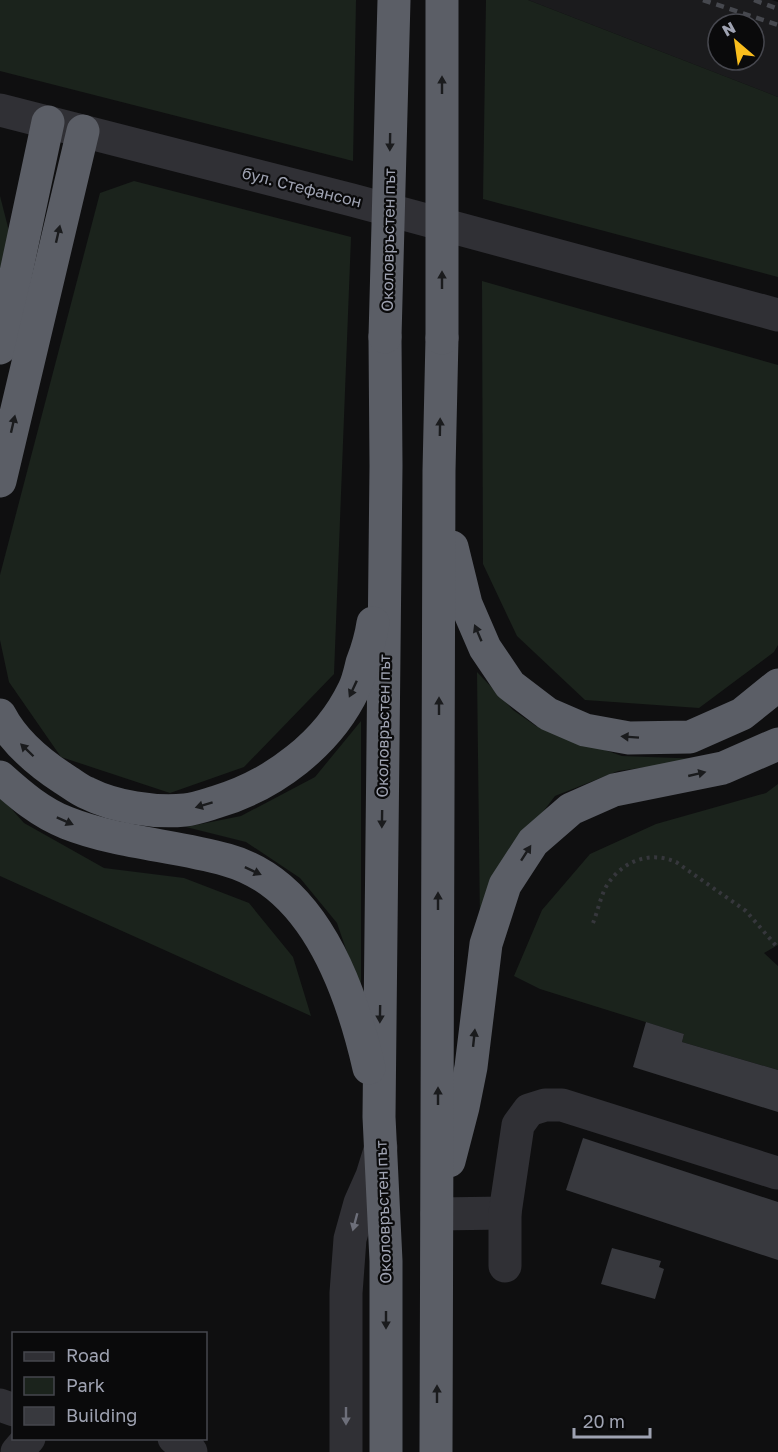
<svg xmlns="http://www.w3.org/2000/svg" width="778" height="1452" viewBox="0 0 778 1452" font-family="'Golos Text',sans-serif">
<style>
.built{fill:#1b1b1d;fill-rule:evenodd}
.green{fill:#1b231c}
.building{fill:#38393e}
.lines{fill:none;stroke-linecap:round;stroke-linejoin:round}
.path{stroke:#36373c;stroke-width:4;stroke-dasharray:3 4.5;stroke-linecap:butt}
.minor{stroke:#303035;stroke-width:33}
.highway{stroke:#5b5e66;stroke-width:33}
.rail{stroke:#46484e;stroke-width:4.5;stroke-dasharray:8 6;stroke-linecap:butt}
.highway-bridge{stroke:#5b5e66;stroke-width:33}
.oneway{fill:#1a1b1d}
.oneway2{fill:#6d6f7a}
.labels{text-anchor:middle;stroke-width:4.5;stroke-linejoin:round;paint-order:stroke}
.street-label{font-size:16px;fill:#9fa3b2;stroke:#0a0a0b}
</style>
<rect width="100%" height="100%" fill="#0f0f10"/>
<path class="built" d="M528 0H772L778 2V97ZM718 24H754V60H718Z"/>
<g class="green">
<path d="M0 0H356L353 161 0 71Z"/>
<path d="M486 0H528L778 97V277L483 199Z"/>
<path d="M134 181 351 237 334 674 244 767 170 793 61 757 9 682 0 640V575L100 193Z"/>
<path d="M0 196 11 239 0 282Z"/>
<path d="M482 281 778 365V645L774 652 699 708 585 700 517 636 483 564Z"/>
<path d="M477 672 513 710 536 726 622 756 704 759 618 771 555 796 503 865 480 923Z"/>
<path d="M361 721V993L337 923 300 878 246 842 186 827 241 816 315 777Z"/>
<path d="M778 784V945L764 953 778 966V1070L682 1042 684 1034 540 989 514 976 542 910 590 854 656 824 766 793Z"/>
<path d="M0 796 24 823 104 868 184 878 249 903 293 957 311 1016 0 876Z"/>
</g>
<g class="building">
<path d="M646 1022 684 1034 682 1042 778 1070V1112L633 1067Z"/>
<path d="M583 1138 778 1202V1260L566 1190Z"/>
<path d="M612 1248 661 1261 659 1267 664 1269 655 1299 601 1284Z"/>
</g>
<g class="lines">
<path class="path" d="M593 923C598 911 601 893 609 882 625 860 651 851 676 862L746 911 778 948"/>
<g class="minor">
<path d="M0 110 352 200 778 315"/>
<path d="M437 1214 505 1213"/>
<path d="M505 1266V1213L518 1125 529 1110 545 1105H562L777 1173"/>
<path d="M0 1405 14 1410"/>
<path d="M174 1438 188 1448 191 1452"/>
<path d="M17 1452 29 1438"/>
<path d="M346 1452V1293L350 1239 360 1203 372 1176 381 1147"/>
</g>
<g class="highway">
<path d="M385 337 386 466 379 1117 386 1261V1452"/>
<path d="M0 348 48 122"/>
<path d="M0 481 83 131"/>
<path d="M452 547 466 604 485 648 510 685 548 714 585 730 629 738 690 737 742 714 778 685"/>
<path d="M0 715C14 742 38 762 64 779 71 783 79 790 87 793 115 807 154 813 185 810 195 809 206 805 216 802 273 785 328 744 354 689 358 681 360 671 362 663 367 650 371 637 373 623"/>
<path d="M0 777C20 795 41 813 67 823 118 843 174 845 227 860 314 884 351 989 369 1068"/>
<path d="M449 1161 463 1107 471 1067 486 944 505 885 533 842 571 809 614 790 723 768 778 744"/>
<path d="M436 1452 439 471 442 338"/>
</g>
<g class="rail">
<path d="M703 0 778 25"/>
<path d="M754 0 778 9"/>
</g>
<g class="highway-bridge">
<path d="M385 337 394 0"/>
<path d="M442 338V0"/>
</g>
</g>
<defs><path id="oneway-solid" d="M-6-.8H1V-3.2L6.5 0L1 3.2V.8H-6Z" transform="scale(1.5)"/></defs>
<g class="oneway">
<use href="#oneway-solid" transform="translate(442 85) rotate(-90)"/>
<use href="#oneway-solid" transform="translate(390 142) rotate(91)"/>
<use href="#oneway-solid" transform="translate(58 234) rotate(-77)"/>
<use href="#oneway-solid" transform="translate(442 280) rotate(-90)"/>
<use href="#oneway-solid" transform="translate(13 424) rotate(-77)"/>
<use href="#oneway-solid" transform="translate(440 427) rotate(-89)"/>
<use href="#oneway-solid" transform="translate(478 633) rotate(-113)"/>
<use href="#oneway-solid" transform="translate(353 689) rotate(115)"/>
<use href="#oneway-solid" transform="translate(439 706) rotate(-90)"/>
<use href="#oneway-solid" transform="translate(630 737) rotate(-176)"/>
<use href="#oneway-solid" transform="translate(27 750) rotate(-136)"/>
<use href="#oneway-solid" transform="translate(697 774) rotate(-13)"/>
<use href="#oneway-solid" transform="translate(204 805) rotate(163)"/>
<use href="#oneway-solid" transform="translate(382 819) rotate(91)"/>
<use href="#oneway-solid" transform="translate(65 821) rotate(24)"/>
<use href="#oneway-solid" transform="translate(526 853) rotate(-57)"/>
<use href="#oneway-solid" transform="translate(253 871) rotate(25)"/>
<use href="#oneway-solid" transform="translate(438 901) rotate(-90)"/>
<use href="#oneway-solid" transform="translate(380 1014) rotate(91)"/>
<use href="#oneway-solid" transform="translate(474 1038) rotate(-84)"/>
<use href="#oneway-solid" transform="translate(438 1096) rotate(-90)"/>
<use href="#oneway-solid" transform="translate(386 1320) rotate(90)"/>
<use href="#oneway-solid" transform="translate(437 1394) rotate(-90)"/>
</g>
<g class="oneway2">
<use href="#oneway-solid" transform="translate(355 1222) rotate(105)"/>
<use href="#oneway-solid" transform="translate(346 1416) rotate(90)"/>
</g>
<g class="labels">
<g class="street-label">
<text transform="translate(302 187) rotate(14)" y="6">бул. Стефансон</text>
<text transform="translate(388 240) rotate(-89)" y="6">Околовръстен път</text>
<text transform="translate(383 726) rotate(-89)" y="6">Околовръстен път</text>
<text transform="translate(383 1212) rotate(-92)" y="6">Околовръстен път</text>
</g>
</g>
<rect x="12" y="1332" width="195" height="108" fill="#0a0a0b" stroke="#46474e" stroke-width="1.5"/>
<rect x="24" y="1352" width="30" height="9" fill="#303035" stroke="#46474e" stroke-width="1.5"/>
<text x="66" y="1362" font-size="18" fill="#9fa3b2">Road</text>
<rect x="24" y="1377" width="30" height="18" fill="#1b231c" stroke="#46474e" stroke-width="1.5"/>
<text x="66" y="1392" font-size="18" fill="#9fa3b2">Park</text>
<rect x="24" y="1407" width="30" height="18" fill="#38393e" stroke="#46474e" stroke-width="1.5"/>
<text x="66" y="1422" font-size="18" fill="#9fa3b2">Building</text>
<g transform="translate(736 42) rotate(331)"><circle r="28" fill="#0a0a0b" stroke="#46474e" stroke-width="1.5"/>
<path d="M0-4.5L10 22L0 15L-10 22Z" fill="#fabe1d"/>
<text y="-9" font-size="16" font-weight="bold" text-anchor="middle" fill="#9fa3b2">N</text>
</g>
<path d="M574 1428v9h76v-9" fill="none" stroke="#9fa3b2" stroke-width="3"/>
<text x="583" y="1428" font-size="18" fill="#9fa3b2" stroke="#0a0a0b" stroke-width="4.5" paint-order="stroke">20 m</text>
</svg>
